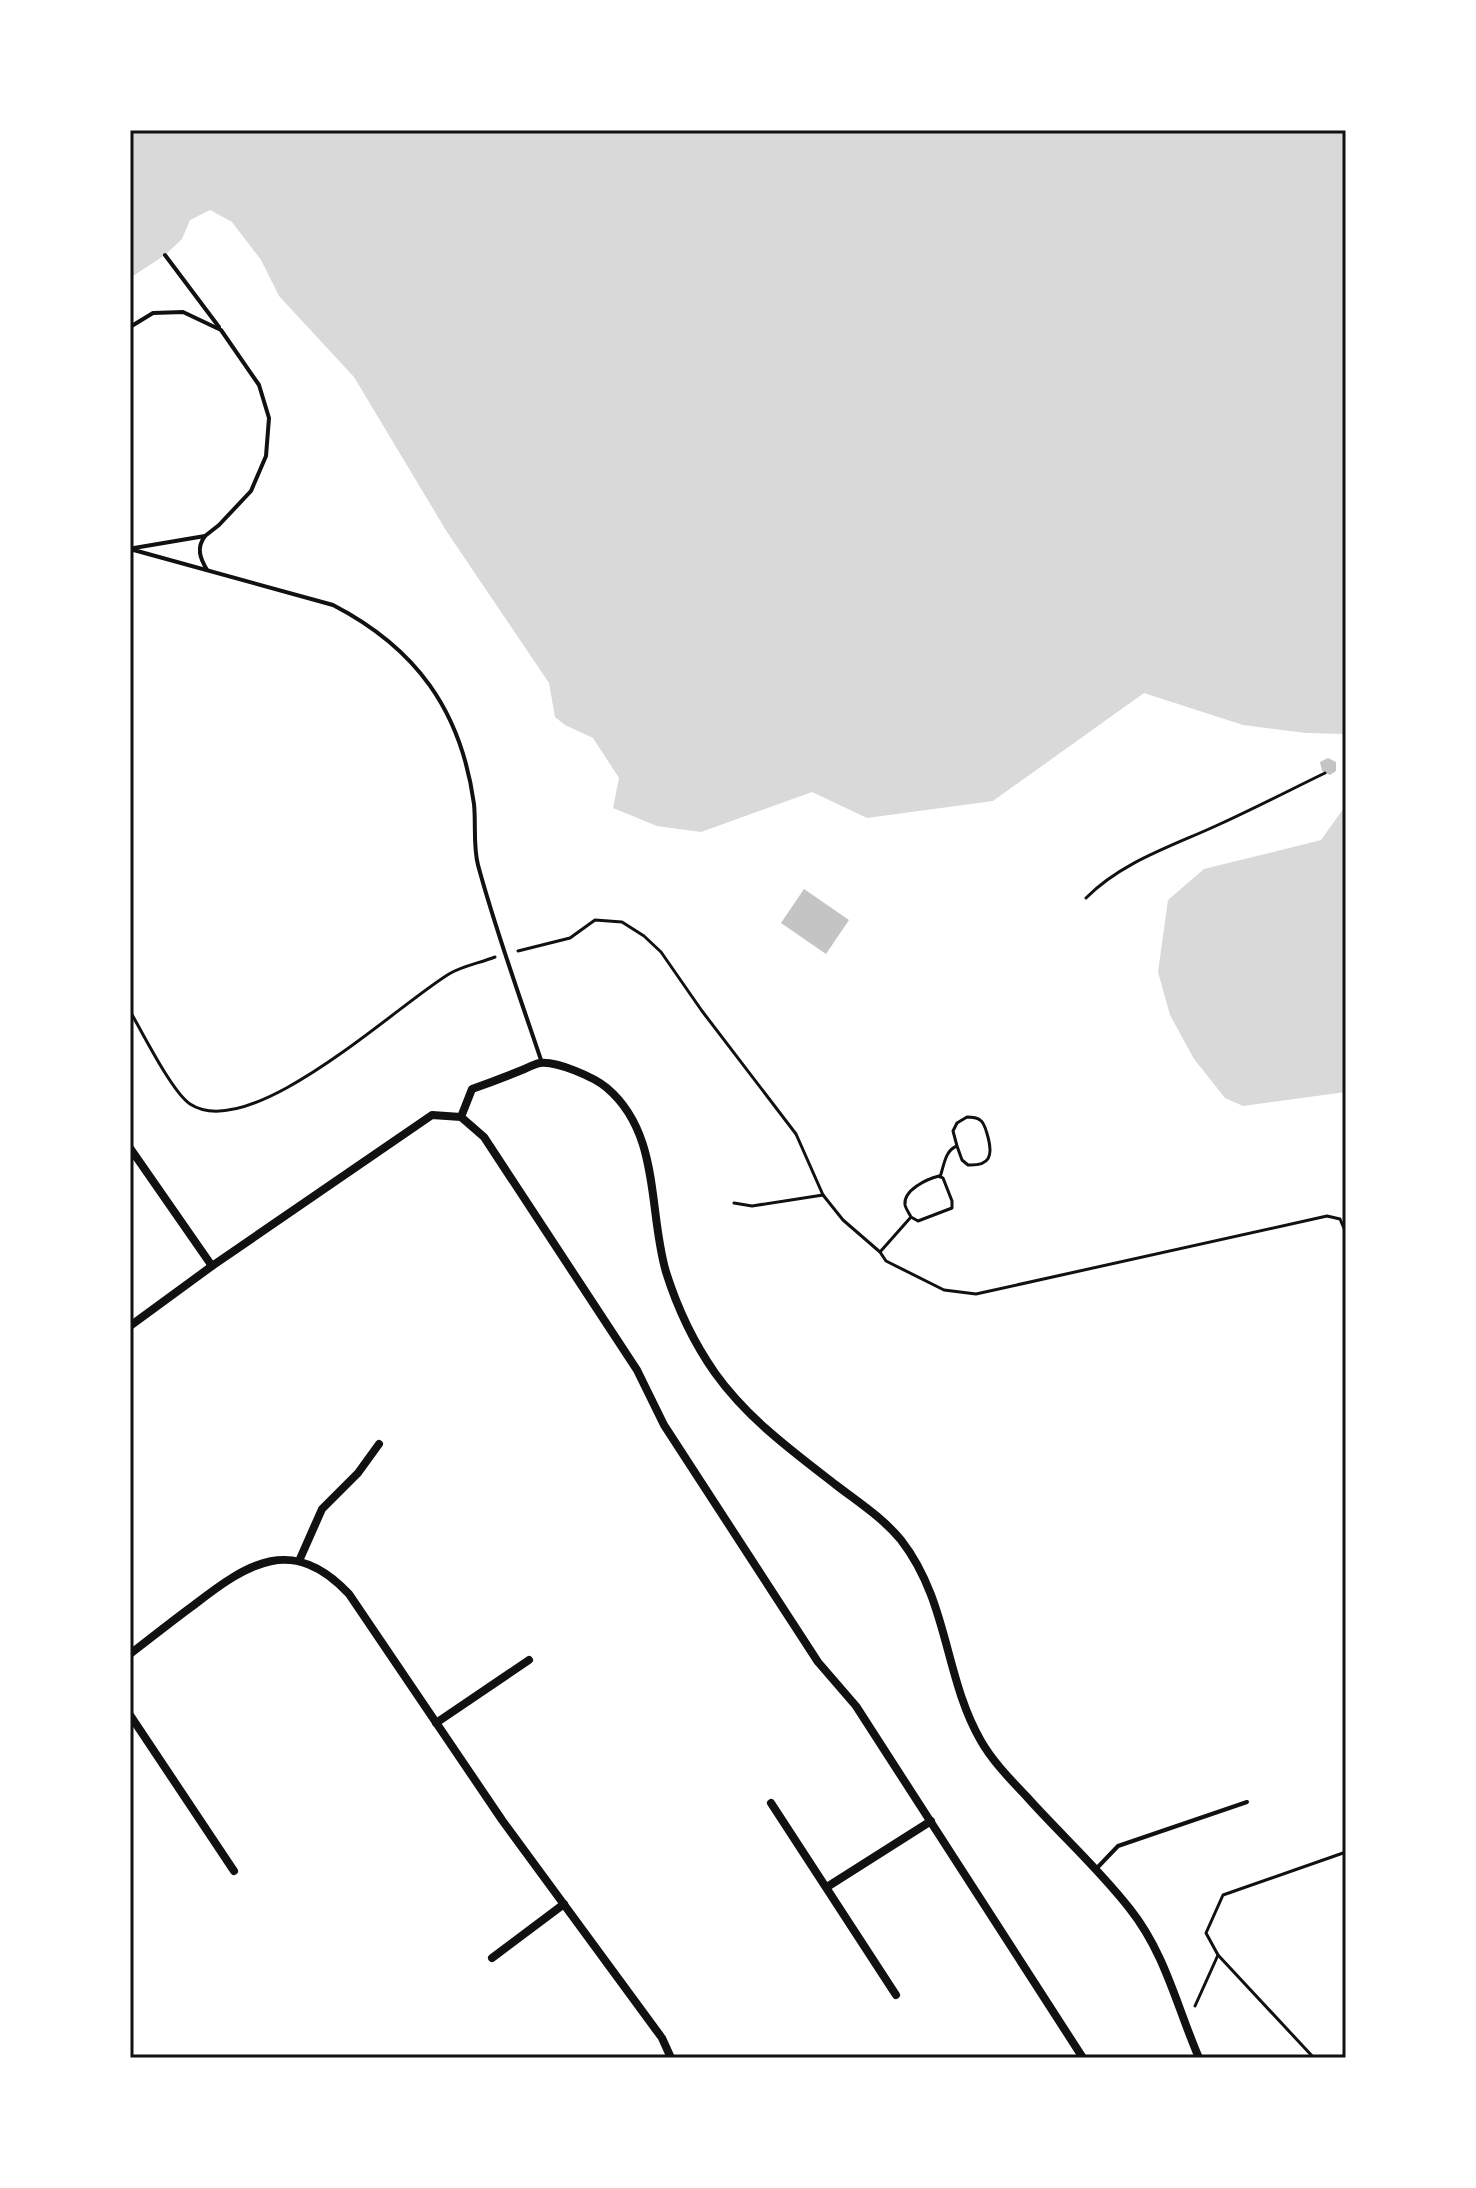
<svg xmlns="http://www.w3.org/2000/svg" width="1476" height="2188" viewBox="0 0 1476 2188" font-family="Commissioner,sans-serif">
<style>
.water{fill:#d9d9d9}
.building{fill:#c4c4c4}
.lines{fill:none;stroke-linecap:round;stroke-linejoin:round}
.path{stroke:#111;stroke-width:3}
.service{stroke:#111;stroke-width:4}
.minor{stroke:#111;stroke-width:8}
.neatline{fill:none;stroke:#111;stroke-width:3}
</style>
<rect width="100%" height="100%" fill="#fff"/>
<g class="water">
<path d="M130 130H1346V734L1306 733 1243 725 1144 693 993 801 867 818 812 792 701 832 657 826 613 808 619 778 593 738 565 725 555 717 549 683 447 532 354 377 279 296 261 260 232 222 210 210 190 220 182 239 165 255 130 278Z"/>
<path d="M1346 805V1092L1243 1106 1225 1098 1194 1059 1170 1015 1158 972 1168 900 1204 869 1321 840Z"/>
</g>
<g class="building">
<path d="M1328 758 1336 762V771L1330 775 1322 771 1320 762Z"/>
<path d="M804 889 849 920 826 954 781 923Z"/>
</g>
<g class="lines">
<g class="path">
<path d="M1086 898C1123 861 1173 846 1220 824 1255 808 1290 790 1325 773"/>
<path d="M518 951 570 938 595 920 622 922 644 936 661 952 702 1011 796 1134 823 1195 843 1220 880 1252 886 1261 944 1290 976 1294 1327 1216 1340 1219 1346 1233"/>
<path d="M130 1011C142 1032 172 1092 190 1104 251 1144 396 1006 449 974 462 966 480 963 495 957"/>
<path d="M940 1177C944 1166 945 1150 957 1146L962 1160 968 1165C990 1166 993 1156 988 1137 986 1131 985 1123 980 1120 976 1117 972 1117 967 1117L957 1123 953 1131 957 1146"/>
<path d="M734 1203 752 1206 823 1195"/>
<path d="M880 1252 911 1217C909 1213 906 1209 905 1205 903 1190 927 1179 939 1176L943 1178 952 1201V1208L918 1221 911 1217"/>
<path d="M1195 2006 1218 1955"/>
<path d="M1314 2058 1218 1955 1206 1933 1223 1895 1346 1852"/>
</g>
<g class="service">
<path d="M165 255 219 327"/>
<path d="M130 327 153 313 183 312 221 330 259 385 269 418 266 456 251 491 219 525 205 536 134 548"/>
<path d="M205 536C196 548 200 558 207 570"/>
<path d="M130 549 333 605C416 648 461 710 474 804 476 824 473 846 478 865 496 932 520 997 542 1063"/>
<path d="M1097 1868 1118 1846 1247 1802"/>
</g>
<g class="minor">
<path d="M461 1117 472 1089C489 1083 505 1077 522 1070 527 1068 534 1064 540 1063 557 1061 594 1077 607 1088 661 1134 648 1211 666 1272 677 1307 694 1343 715 1373 747 1418 792 1451 836 1485 858 1502 883 1518 901 1540 949 1602 944 1677 981 1741 993 1762 1011 1780 1027 1797 1061 1835 1099 1869 1130 1909 1165 1953 1177 2007 1199 2058"/>
<path d="M130 1148 212 1266"/>
<path d="M130 1326 212 1266 432 1115 461 1117 484 1137 637 1370 664 1425 818 1662 856 1706 1083 2058"/>
<path d="M299 1561 322 1509 358 1473 379 1444"/>
<path d="M130 1654C151 1638 172 1621 194 1605 248 1563 293 1534 349 1594L502 1820 662 2038 671 2058"/>
<path d="M130 1715 234 1871"/>
<path d="M436 1723 529 1660"/>
<path d="M771 1803 896 1995"/>
<path d="M827 1887 931 1821"/>
<path d="M492 1958 564 1904"/>
</g>
</g>
<rect width="1476" height="2188" fill="none" stroke="#ffffff" stroke-width="264"/>
<rect x="132" y="132" width="1212" height="1924" class="neatline"/>
</svg>
